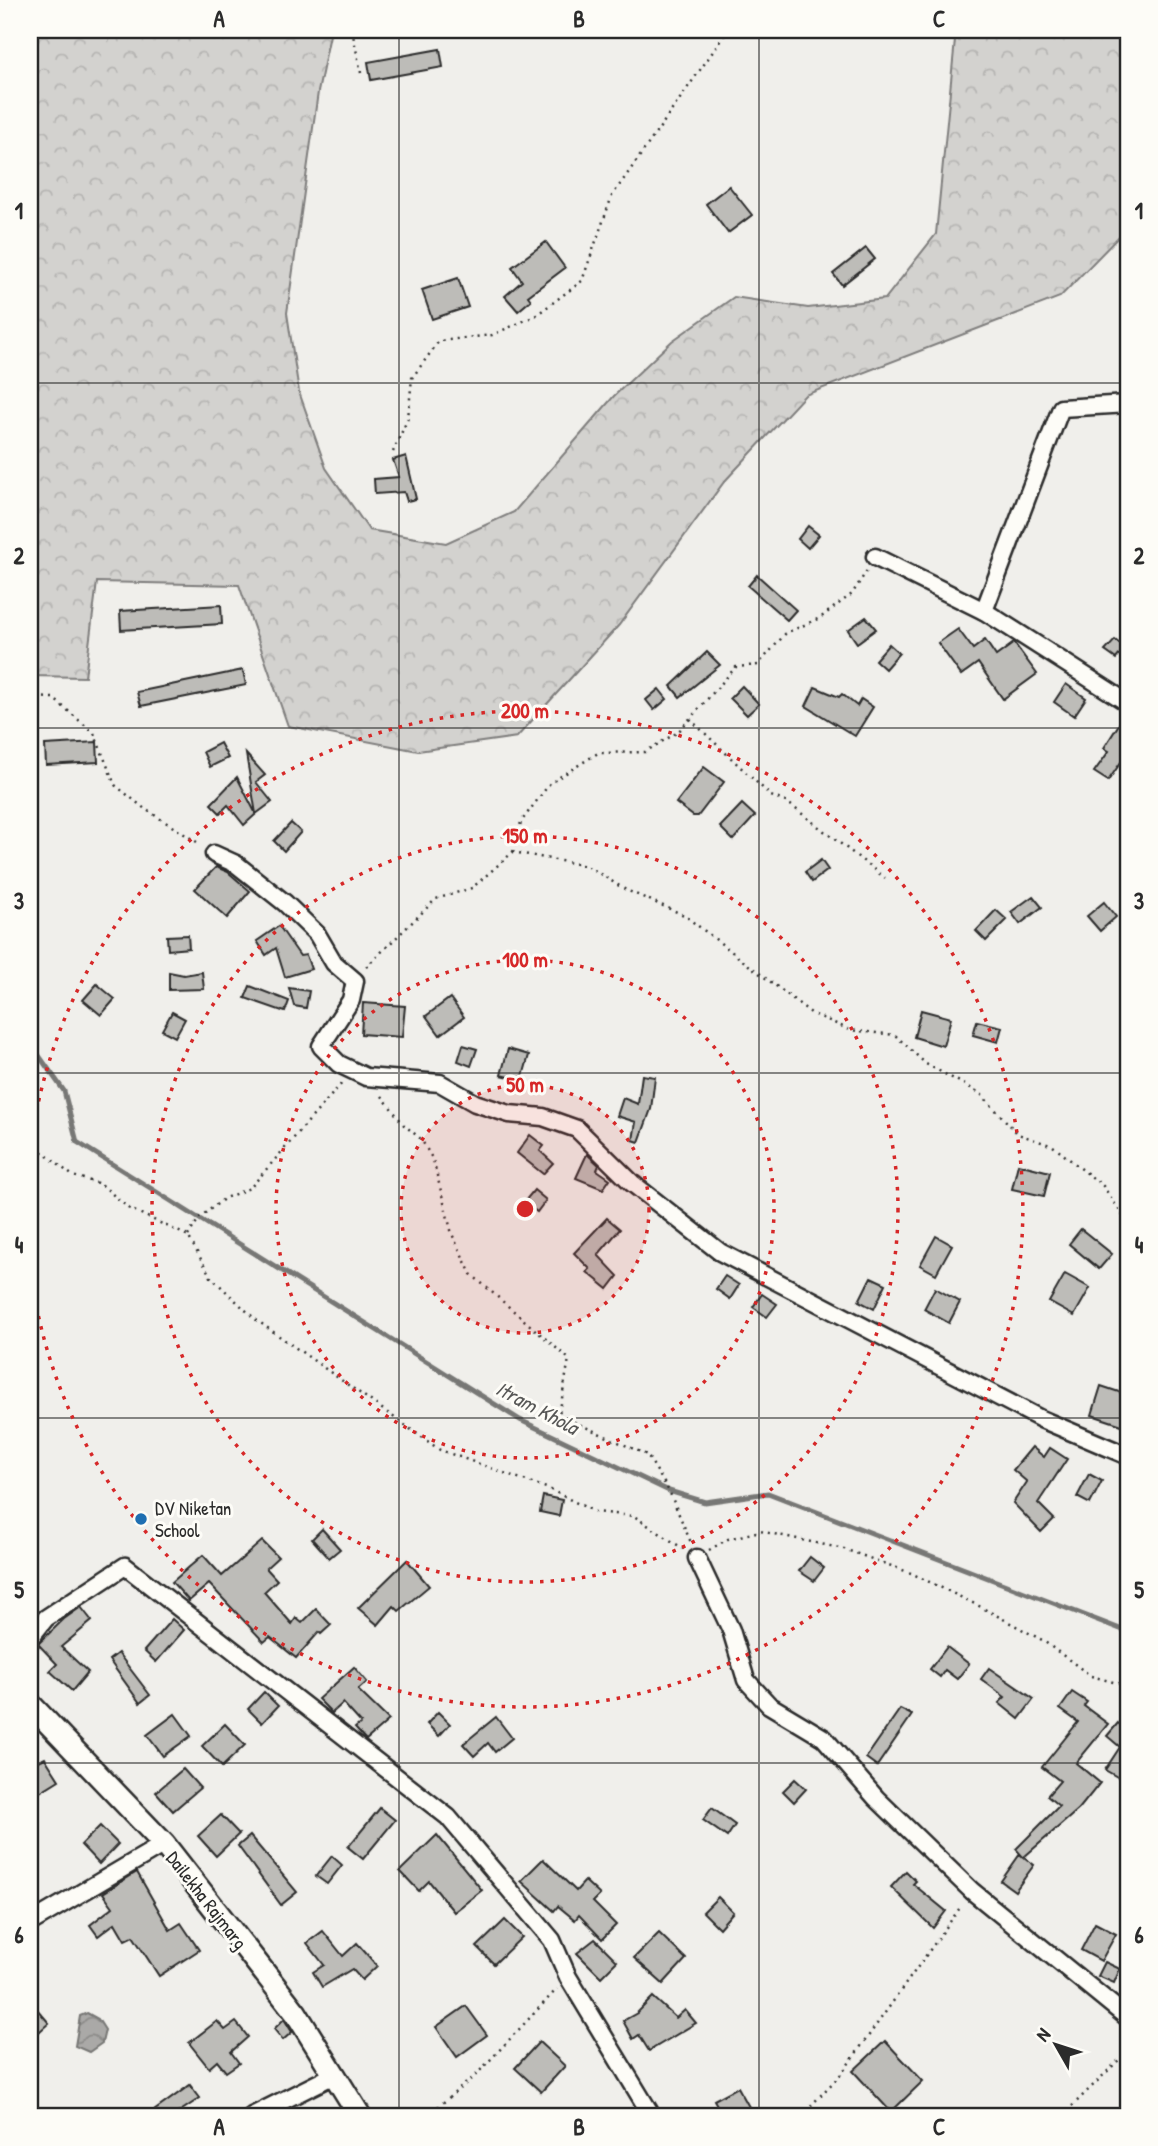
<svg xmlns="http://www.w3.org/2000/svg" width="1158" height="2146" viewBox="0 0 1158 2146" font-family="'Patrick Hand',sans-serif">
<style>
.forest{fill:url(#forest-crowns);stroke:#7f7e7d;stroke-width:2}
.water{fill:url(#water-waves);stroke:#777775;stroke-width:2}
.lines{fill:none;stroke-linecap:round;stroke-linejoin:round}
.stream{stroke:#777775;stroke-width:5}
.building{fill:#bdbcb8;stroke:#2b2b2b;stroke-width:2}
.minor-casing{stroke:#2b2b2b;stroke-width:21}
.major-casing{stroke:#2b2b2b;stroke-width:26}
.path{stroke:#2b2b2b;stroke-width:2.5;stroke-dasharray:2 5;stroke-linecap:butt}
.minor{stroke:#fdfcf7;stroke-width:16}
.major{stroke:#fdfcf7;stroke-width:21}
.grid{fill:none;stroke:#2b2b2b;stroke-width:2;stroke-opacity:0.55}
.ring{fill:none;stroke:#d62828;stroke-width:3.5;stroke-dasharray:3.5 7}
.poi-dot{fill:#1f6fb2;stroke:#fdfcf7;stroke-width:2.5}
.labels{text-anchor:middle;stroke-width:6;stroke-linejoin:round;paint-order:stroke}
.poi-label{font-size:19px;fill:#2b2b2b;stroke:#fdfcf7;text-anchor:start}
.street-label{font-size:19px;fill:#2b2b2b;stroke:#fdfcf7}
.water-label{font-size:21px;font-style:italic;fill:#575756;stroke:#fdfcf7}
.centre{fill:#d62828;stroke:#fdfcf7;stroke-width:3.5}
.ring-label{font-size:21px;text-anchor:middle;font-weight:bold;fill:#d62828;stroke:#fdfcf7;stroke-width:6;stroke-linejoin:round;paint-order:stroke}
.neatline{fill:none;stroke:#2b2b2b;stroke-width:2.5}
.grid-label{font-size:23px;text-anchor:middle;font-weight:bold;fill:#2b2b2b}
</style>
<defs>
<pattern id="forest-crowns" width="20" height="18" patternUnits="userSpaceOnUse" patternTransform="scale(1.75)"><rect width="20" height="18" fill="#d3d2cf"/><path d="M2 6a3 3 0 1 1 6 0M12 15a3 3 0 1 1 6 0" fill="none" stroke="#b5b4b2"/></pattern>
<pattern id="water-waves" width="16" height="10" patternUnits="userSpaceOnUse" patternTransform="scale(1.75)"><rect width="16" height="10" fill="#aaa9a7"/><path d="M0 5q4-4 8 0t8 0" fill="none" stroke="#8b8a88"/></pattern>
</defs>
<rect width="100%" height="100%" fill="#f0efeb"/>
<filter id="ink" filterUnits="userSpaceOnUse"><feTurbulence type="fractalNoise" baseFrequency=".0143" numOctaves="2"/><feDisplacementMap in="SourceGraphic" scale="14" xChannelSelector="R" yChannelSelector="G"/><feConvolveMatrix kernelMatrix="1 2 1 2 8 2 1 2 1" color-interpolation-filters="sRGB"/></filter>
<g filter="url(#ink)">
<path class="forest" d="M30 30H331L318 92 287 313 299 392 326 468 369 530 446 543 514 512 614 396 672 341 734 297 808 308 885 299 936 234 956 30H1128V227L1060 297 805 395 724 482 619 625 517 737 418 751 288 726 239 585 97 582 85 677 30 676Z"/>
<path class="water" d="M87 2013 98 2019 105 2030 102 2043 89 2052 75 2046 80 2016Z"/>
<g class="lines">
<path class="stream" d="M30 1043 64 1091 77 1142 520 1420 669 1491 705 1502 768 1493 1128 1632"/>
</g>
<g class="building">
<path d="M440 49 443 67 371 80 368 62Z"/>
<path d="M729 186 752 215 728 233 706 204Z"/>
<path d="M546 242 565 268 528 296 531 300 518 311 505 296 522 281 512 267Z"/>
<path d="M866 248 875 259 842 285 833 274Z"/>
<path d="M458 278 468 307 432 319 422 290Z"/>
<path d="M406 456 416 499 407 501 404 492 375 494 374 479 399 477 393 460Z"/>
<path d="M808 526 819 535 808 548 798 539Z"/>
<path d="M757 575 796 610 787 620 748 586Z"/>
<path d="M221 605 222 624 121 630 120 611Z"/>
<path d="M866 617 876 629 857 643 848 630Z"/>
<path d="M958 629 973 649 985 640 996 656 1014 643 1037 674 1003 699 978 663 961 675 938 643Z"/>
<path d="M1115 640 1125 648 1116 659 1105 651Z"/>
<path d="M889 644 899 653 885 669 875 660Z"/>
<path d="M707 652 720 665 680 697 671 686Z"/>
<path d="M243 670 246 685 141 706 137 692Z"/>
<path d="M1066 684 1086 698 1074 716 1054 702Z"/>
<path d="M742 686 759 704 747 715 730 698Z"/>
<path d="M815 687 839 697 842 694 857 706 861 699 873 707 855 736 806 706Z"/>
<path d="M659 689 667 699 654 710 646 700Z"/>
<path d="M1126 713H1128V752L1108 781 1094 772 1109 751 1104 748Z"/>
<path d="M97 742 98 762 46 765 45 745Z"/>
<path d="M220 743 228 758 210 767 203 752Z"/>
<path d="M246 754 265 775 256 782 272 802 256 814Z"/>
<path d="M704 767 724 782 698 816H693L676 803Z"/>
<path d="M237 777 256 814 244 825 228 805 220 813 211 804Z"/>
<path d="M742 804 755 816 733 840 720 827Z"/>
<path d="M291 823 301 832 284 851 274 841Z"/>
<path d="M821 860 828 870 812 882 805 872Z"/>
<path d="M216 867 228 872 250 891 227 918 195 889Z"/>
<path d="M1033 896 1042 907 1020 924 1011 912Z"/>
<path d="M1104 902 1116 917 1100 931 1087 916Z"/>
<path d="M996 910 1007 920 986 941 976 931Z"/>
<path d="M279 926 300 956 306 955 311 969 285 977 276 948 266 955 257 941Z"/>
<path d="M188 935 189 948 168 950 167 936Z"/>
<path d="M169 972 184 975 202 972 204 989 169 990Z"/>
<path d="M97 984 115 999 101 1015 83 1000Z"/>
<path d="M250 986 289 1001 285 1012 245 998Z"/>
<path d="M289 988 309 991 306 1008 294 1006Z"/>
<path d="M450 998 464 1017 440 1035 426 1016Z"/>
<path d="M363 1003 405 1006 402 1037 361 1034Z"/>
<path d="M921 1010 951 1018 943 1046 914 1037Z"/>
<path d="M172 1012 185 1019 175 1037 162 1030Z"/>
<path d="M977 1021 1002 1027 998 1042 973 1035Z"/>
<path d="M463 1045 477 1049 471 1066 458 1061Z"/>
<path d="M508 1049 529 1055 522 1080 501 1075Z"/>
<path d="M642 1075 655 1077 651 1109 639 1142 633 1140 636 1122 617 1116 623 1098 638 1104Z"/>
<path d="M530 1135 544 1146 540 1151 553 1163 543 1174 517 1153Z"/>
<path d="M587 1154 599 1165 597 1170 610 1179 603 1189 576 1178Z"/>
<path d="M1018 1164 1050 1172 1044 1196 1012 1189Z"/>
<path d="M534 1190 546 1200 537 1212 524 1202Z"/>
<path d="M607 1218 620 1229 598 1255 618 1276 608 1289 587 1272 590 1269 574 1253Z"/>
<path d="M1081 1229 1112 1254 1099 1269 1069 1244Z"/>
<path d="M936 1236 952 1245 936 1274 920 1265Z"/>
<path d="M1065 1274 1090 1288 1074 1316 1049 1302Z"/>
<path d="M725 1276 739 1285 730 1299 716 1289Z"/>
<path d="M871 1277 886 1284 874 1309 859 1301Z"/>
<path d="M935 1288 960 1302 949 1323 924 1309Z"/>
<path d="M762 1294 777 1304 767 1317 753 1307Z"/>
<path d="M1101 1386 1128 1395V1427L1092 1415Z"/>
<path d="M1032 1447 1044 1457 1050 1448 1067 1459 1038 1503 1054 1519 1041 1532 1013 1503 1027 1482 1013 1470Z"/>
<path d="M1089 1474 1102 1481 1090 1504 1077 1497Z"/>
<path d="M543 1496 562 1500 559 1516 540 1512Z"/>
<path d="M322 1529 340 1549 329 1558 312 1539Z"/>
<path d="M262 1541 278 1557 266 1568 277 1580 264 1592 292 1624 296 1618 302 1623 316 1609 331 1625 321 1634 319 1632 296 1658 270 1637 264 1642 209 1584 189 1601 172 1582 203 1555 222 1576Z"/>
<path d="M810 1557 824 1568 814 1581 799 1571Z"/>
<path d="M407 1560 429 1586 399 1611 394 1606 378 1625 358 1608Z"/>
<path d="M81 1607 92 1621 61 1647 88 1672 72 1691 50 1671 57 1664 38 1644 64 1619Z"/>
<path d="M172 1619 184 1630 156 1662 144 1651Z"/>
<path d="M947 1647 969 1664 957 1679 945 1670 940 1677 930 1669Z"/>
<path d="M118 1653 150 1695 140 1703 109 1660Z"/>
<path d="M354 1667 367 1682 358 1690 389 1720 366 1740 355 1728 361 1723 343 1703 332 1713 318 1699Z"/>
<path d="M989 1668 1034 1699 1019 1719 999 1703 1005 1697 981 1679Z"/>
<path d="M264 1692 278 1706 262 1723 248 1709Z"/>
<path d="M1072 1692 1087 1702 1084 1706 1108 1724 1076 1763 1100 1783 1079 1809 1024 1857 1034 1865 1015 1891 1001 1881 1020 1854 1023 1857 1016 1849 1059 1806 1047 1796 1060 1781 1042 1767 1078 1722 1060 1709Z"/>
<path d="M900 1709 912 1715 877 1766 866 1758Z"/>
<path d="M438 1712 450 1724 439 1736 427 1724Z"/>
<path d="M175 1714 191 1736 163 1756 147 1735Z"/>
<path d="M496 1717 512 1738 495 1752 488 1743 474 1756 463 1744Z"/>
<path d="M1118 1723 1128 1731V1783L1105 1770 1120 1747 1107 1736Z"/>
<path d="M225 1724 245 1745 222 1767 202 1746Z"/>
<path d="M30 1749 39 1761 45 1758 59 1780 38 1793 30 1779Z"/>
<path d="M183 1769 200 1788 173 1811 156 1792Z"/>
<path d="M795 1779 806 1789 794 1802 783 1791Z"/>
<path d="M380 1808 395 1820 363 1859 348 1847Z"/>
<path d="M712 1808 735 1825 727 1837 703 1820Z"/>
<path d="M221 1815 239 1834 216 1856 198 1836Z"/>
<path d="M100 1826 118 1844 99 1864 81 1845Z"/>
<path d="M437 1835 482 1890 454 1912 429 1881 419 1891 400 1871Z"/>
<path d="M250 1836 297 1892 281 1905 238 1846Z"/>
<path d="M332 1856 342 1865 327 1884 316 1876Z"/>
<path d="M543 1859 576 1891 585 1881 600 1895 593 1902 616 1925 602 1939 579 1915 575 1920 558 1906 554 1911 521 1881Z"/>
<path d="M906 1871 916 1881 913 1884 946 1911 933 1928 891 1887Z"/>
<path d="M137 1872 170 1930 181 1923 199 1950 159 1976 133 1936 125 1940 115 1923 98 1936 90 1925 113 1907 103 1893Z"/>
<path d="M718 1897 733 1912 719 1928 703 1912Z"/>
<path d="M505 1920 522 1937 494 1964 477 1947Z"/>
<path d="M1095 1923 1116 1934 1101 1961 1081 1950Z"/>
<path d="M323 1931 343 1956 357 1943 377 1966 362 1980 352 1969 322 1987 313 1972 324 1965 307 1943Z"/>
<path d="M659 1933 686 1959 663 1984 634 1958Z"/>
<path d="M595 1939 617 1961 601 1977 577 1953Z"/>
<path d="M1105 1962 1120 1969 1114 1983 1098 1976Z"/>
<path d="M653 1997 676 2018 685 2010 696 2023 649 2051 639 2035 633 2039 623 2021 637 2013Z"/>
<path d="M30 2001 49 2023 30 2040Z"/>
<path d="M466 2006 487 2035 457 2057 436 2027Z"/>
<path d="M284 2019 292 2032 283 2040 274 2029Z"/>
<path d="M217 2021 225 2030 236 2022 248 2037 231 2052 239 2063 226 2072 217 2061 209 2068 189 2043Z"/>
<path d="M885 2041 923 2081 891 2112 853 2071Z"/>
<path d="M539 2042 565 2066 541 2092 515 2068Z"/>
<path d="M190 2085 200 2098 173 2116H147Z"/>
<path d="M738 2087 754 2116H723L714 2100Z"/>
</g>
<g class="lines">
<g class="minor-casing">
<g id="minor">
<path d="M875 557 984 611 1128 703"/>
<path d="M984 611 1061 408 1128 404"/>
<path d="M214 854 236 864 285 903 317 934 334 963 355 981 351 1000 321 1046 339 1064 366 1077 440 1083 475 1103 509 1114 543 1117 577 1129 632 1183 720 1252 1041 1419 1128 1456"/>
<path d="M697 1558 731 1630 746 1680 769 1705 824 1738 876 1798 972 1891 1128 2018"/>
<path d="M30 1638 46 1618 125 1566 448 1817 552 1940 568 1977 652 2116"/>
<path d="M30 1923 164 1844"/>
<path d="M252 2116 336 2074"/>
</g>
</g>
<g class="major-casing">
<path id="major" d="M30 1704 164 1844 296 2013 360 2116"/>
</g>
<g class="path">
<path d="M352 30 361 73"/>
<path d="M393 452 408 418 412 378 439 341 492 335 535 316 582 281 612 196 728 30"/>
<path d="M30 697 53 698 94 733 115 785 145 809 200 844"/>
<path d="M690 719 771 796 788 803 885 878"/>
<path d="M513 852 521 822 550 783 598 753 645 752 678 732 736 667 758 665 786 633 820 618 852 594 868 569"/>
<path d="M366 967 436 899 472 888 513 852 587 866 626 890 684 915 811 1013 850 1030 895 1035 926 1064 980 1093 1018 1134 1053 1146 1103 1186 1128 1223"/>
<path d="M382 1096 404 1125 421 1139 433 1160 452 1234 471 1274 569 1359 559 1415 647 1455 669 1491 692 1545"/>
<path d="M30 1134 41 1151 73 1176 101 1184 128 1208 188 1236 211 1277 255 1319 440 1450 549 1489 595 1512 634 1516 685 1550"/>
<path d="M188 1236 200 1217 225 1198 250 1188 342 1083"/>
<path d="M709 1550 728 1539 760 1531 844 1549 911 1573 979 1606 1042 1640 1091 1676 1128 1686"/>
<path d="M427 2116 476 2075 557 1989"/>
<path d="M801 2116 842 2073 962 1905"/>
<path d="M1062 2116 1128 2051"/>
</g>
<use href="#minor" class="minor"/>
<use href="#major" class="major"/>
</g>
</g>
<path class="grid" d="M399 30V2116M759 30V2116M30 383H1128M30 728H1128M30 1073H1128M30 1418H1128M30 1763H1128"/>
<circle cx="525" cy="1209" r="124" fill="#d62828" fill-opacity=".12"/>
<g class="ring">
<circle cx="525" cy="1209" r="124"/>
<circle cx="525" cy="1209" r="249"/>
<circle cx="525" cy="1209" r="373"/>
<path d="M30 1153A498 498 0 1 1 30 1265"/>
</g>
<circle class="poi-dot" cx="141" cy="1519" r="7"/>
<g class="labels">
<g class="poi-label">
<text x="155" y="1515">DV Niketan<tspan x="155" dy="22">School</tspan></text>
</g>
<g class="street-label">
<text transform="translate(207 1900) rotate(52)" y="7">Dailekha Rajmarg</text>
</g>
<g class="water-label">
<text transform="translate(537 1408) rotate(28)" y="7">Itram Khola</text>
</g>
</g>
<circle cx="525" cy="1209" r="10" class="centre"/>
<g class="ring-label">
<text x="525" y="718">200 m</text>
<text x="525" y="843">150 m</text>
<text x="525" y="967">100 m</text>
<text x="525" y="1092">50 m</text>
</g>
<rect width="1158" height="2146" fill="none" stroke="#fdfcf7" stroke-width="77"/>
<g transform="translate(1056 2045) rotate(309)" stroke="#fdfcf7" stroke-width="5" paint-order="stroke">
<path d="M0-5L12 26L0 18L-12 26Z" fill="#2b2b2b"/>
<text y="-10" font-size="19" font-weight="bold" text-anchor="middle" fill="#2b2b2b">N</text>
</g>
<rect x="38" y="38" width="1082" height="2070" class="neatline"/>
<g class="grid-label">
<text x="219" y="27">A</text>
<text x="579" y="27">B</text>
<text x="939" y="27">C</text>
<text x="19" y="219">1</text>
<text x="1139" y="219">1</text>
<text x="19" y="564">2</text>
<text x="1139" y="564">2</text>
<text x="19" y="909">3</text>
<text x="1139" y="909">3</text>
<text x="19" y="1253">4</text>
<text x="1139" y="1253">4</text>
<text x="19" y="1598">5</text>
<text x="1139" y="1598">5</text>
<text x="19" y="1943">6</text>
<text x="1139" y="1943">6</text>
<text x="219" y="2135">A</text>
<text x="579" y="2135">B</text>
<text x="939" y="2135">C</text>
</g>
</svg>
